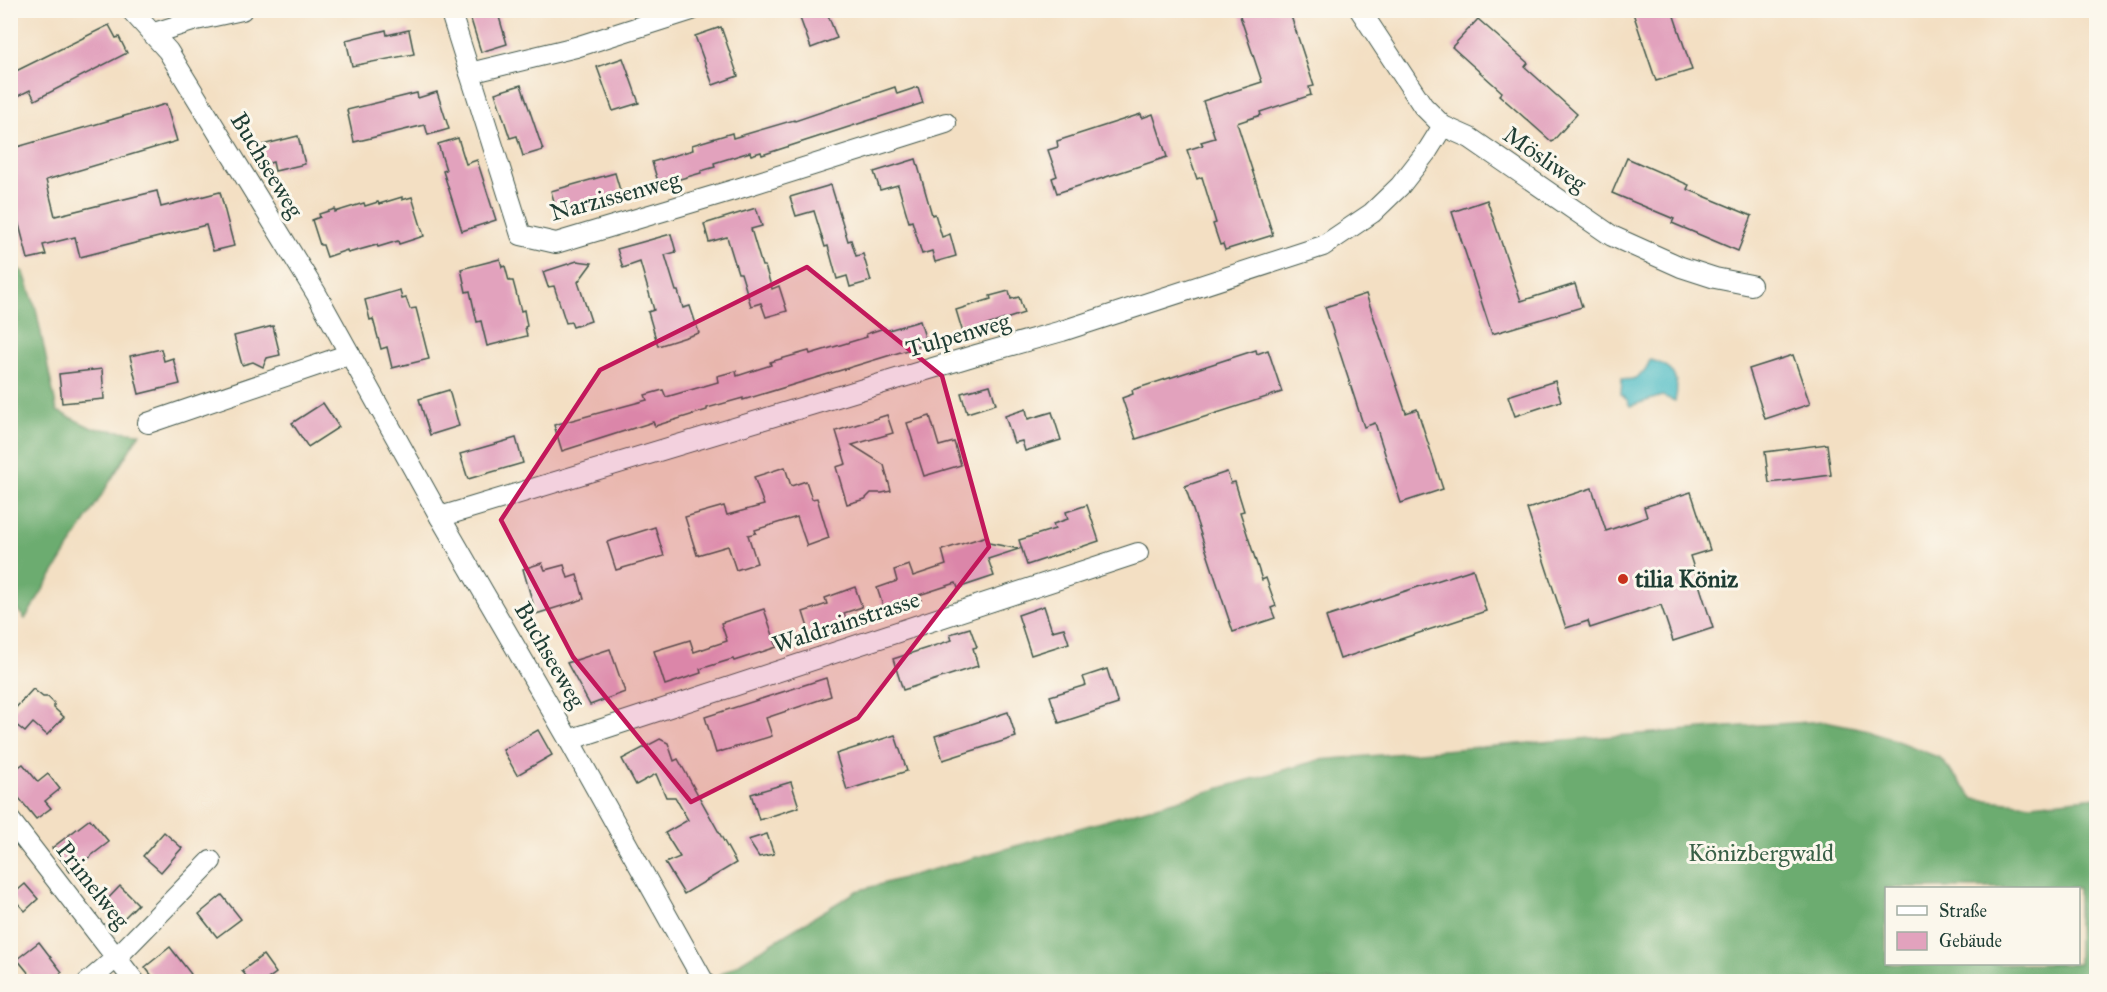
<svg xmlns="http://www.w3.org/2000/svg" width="2107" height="992" viewBox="0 0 2107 992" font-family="'IM FELL Great Primer',serif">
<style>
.forest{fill:#6cac6f;stroke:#467452;stroke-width:1.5;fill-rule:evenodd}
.water{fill:#4ebcc5;stroke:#367c7c;stroke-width:1.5}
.building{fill:#e2a2bd}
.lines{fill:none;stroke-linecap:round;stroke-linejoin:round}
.street-casing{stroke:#3f5549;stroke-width:22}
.street{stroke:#fff;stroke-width:20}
.marked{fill:#c2185b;fill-opacity:0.2;stroke:#c2185b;stroke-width:4.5;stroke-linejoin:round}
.poi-dot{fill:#c8321e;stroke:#fbf7ec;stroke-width:2}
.labels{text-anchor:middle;stroke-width:6;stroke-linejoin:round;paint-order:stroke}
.street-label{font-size:24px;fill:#1f3d34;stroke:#fbf7ec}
.poi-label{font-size:24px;font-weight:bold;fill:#1f3d34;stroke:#fbf7ec;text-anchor:start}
.park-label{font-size:24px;fill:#396047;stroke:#fbf7ec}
</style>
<rect width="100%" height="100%" fill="#fbf7ec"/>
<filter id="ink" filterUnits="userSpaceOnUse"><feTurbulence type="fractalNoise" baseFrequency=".0167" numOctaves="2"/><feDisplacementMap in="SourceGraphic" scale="12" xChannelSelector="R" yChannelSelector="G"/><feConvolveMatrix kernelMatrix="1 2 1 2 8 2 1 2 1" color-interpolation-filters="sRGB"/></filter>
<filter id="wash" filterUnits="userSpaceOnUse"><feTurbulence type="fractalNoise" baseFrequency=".008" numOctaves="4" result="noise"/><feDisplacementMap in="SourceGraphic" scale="24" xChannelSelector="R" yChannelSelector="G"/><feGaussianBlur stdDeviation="1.35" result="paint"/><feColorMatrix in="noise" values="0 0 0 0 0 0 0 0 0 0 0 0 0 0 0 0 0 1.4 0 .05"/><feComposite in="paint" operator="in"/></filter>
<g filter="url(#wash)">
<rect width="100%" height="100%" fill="#f3dfc3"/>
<g class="forest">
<path d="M11 263 24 273 36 309 57 411 92 428 140 433 25 619 10 601Z"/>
<path d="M1825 721 1869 730 1940 758 1974 799 2032 804 2096 797V981L708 982 857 891 1319 760 1728 727ZM1886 888H2078V964H1886Z"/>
</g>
<path class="water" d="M1650 360C1672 364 1681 380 1675 401L1662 396 1630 406 1627 400 1621 395 1622 379C1637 382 1645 373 1650 360Z"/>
<g id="blocks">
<g class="building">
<path d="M468 10H497L507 44 481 52Z"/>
<path d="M797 10H826L837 38 811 48Z"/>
<path d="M1238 10H1289L1314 86 1309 87 1311 95 1260 112 1261 115 1237 123 1273 235 1225 250 1223 244 1220 245 1213 224 1216 223 1202 177 1197 179 1187 150 1203 145 1201 142 1215 138 1203 101 1262 82Z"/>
<path d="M1632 10H1672L1692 70 1656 81Z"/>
<path d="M1478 19 1528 63 1525 67 1577 114 1552 142 1499 95 1502 92 1452 47Z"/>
<path d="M109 25 116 38 119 37 127 53 35 100 30 90 10 100V74Z"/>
<path d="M721 27 738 76 713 85 695 36Z"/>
<path d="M386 30 387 35 409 30 414 54 352 66 346 40Z"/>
<path d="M623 58 639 103 613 111 597 67Z"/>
<path d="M521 85 543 150 523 156 517 136 510 138 495 93Z"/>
<path d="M895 87 897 94 918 87 923 103 762 155 761 152 751 155 750 152 714 163 715 167 701 171V173L659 185 652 162 693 150 692 145 732 133 733 138 794 120 795 121Z"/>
<path d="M437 92 449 129 428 135 425 125 354 142 347 110 417 93 418 98Z"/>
<path d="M166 104 177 141 46 180 55 216 157 191 161 207 220 192 234 246 213 251 206 225 80 257 75 237 43 245 46 255 28 259 10 190V149Z"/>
<path d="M1141 114 1142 118 1153 114 1167 157 1057 193 1052 178 1057 176 1048 150 1058 147 1057 141Z"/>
<path d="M298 136 305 164 275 171 273 162 266 164 262 145Z"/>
<path d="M458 138 466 164 477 160 496 220 462 231 443 171 446 170 438 144Z"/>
<path d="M1627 158 1689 185 1687 189 1752 216 1738 251 1672 223 1674 219 1612 193Z"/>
<path d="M916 159 932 215 935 214 942 237 950 234 956 256 935 262 932 251 922 254 912 221 909 222 898 185 880 190 874 172Z"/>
<path d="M615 173 622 197 558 215 551 191Z"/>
<path d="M831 185 848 241 851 240 856 256 863 254 871 281 850 287 847 276 837 279 828 246 825 247 814 211 796 216 790 197Z"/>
<path d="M402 197V200L412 197 424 236 399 244 398 241 378 247 377 245 348 253 347 250 327 257 323 245H320L312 220 320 217 319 214 335 209V212L364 203 365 206 378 202 379 204Z"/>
<path d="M1487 200 1521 301 1575 284 1582 307 1492 334 1452 212Z"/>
<path d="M756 208 762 226 751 229 762 266H765L772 289 779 286 787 311 766 317 761 303 751 306 741 273H738L727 237 709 242 704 224Z"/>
<path d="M671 234 676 252 665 255 676 291H678L683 308 690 306 699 333 658 346 648 312 654 310 640 262 623 268 617 249Z"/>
<path d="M500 259 502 267 505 266 509 281H513L521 311 524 310 527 326 525 327 527 336 487 346 481 321 477 322 470 291 466 292 461 269Z"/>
<path d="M577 261 592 263 578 282 591 321 573 327 571 322 566 323 554 286 548 287 543 272Z"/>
<path d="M400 290 402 299 406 298 410 309 416 308 429 359 392 368 387 347 381 349 373 319 370 320 365 300Z"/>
<path d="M1009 291 1011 299 1019 297 1024 313 963 333 956 310 991 299 990 296Z"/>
<path d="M1366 294 1406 413 1417 409 1443 489 1401 503 1375 423 1364 427 1325 307Z"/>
<path d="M920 321 927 344 743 400V398L707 408V410L655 426 653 422 562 451 554 425 647 400 645 395 663 390 666 397 718 382 717 376 736 371 737 376 771 365 770 362 809 351 810 354 867 337 866 334 884 328 885 331Z"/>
<path d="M273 326 280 355 267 358 263 367 253 362 242 365 234 336Z"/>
<path d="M161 349 164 361 173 358 180 384 139 394 130 356Z"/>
<path d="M1256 350 1257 354 1268 350 1282 392 1136 439 1122 398 1133 394 1132 390Z"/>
<path d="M1793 355 1810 404 1765 419 1749 369Z"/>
<path d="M102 369 104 399 62 403 59 374Z"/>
<path d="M1555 381 1561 401 1515 416 1508 396Z"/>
<path d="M990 385 996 404 967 413 961 393Z"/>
<path d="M449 390 459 426 430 435 419 399Z"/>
<path d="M323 403 339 427 308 447 292 423Z"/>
<path d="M1026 409 1028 419 1052 412 1061 440 1025 451 1022 441 1014 443 1005 416Z"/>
<path d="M887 415 893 433 852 445 884 465 891 491 882 493H871L865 499 847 504 836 467 846 464 836 431Z"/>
<path d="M930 416 939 446 954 442 961 465 924 476 907 423Z"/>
<path d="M516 438 523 463 468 479 460 454Z"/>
<path d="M1827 444 1831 475 1769 483 1765 452Z"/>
<path d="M785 467 791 486 806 481 812 499 817 498 829 538 807 546 797 517 755 530 756 533 748 535 757 563 736 570 728 546 697 555 685 517 724 506 727 515 764 505 754 477Z"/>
<path d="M1227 472 1231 483 1235 482 1244 511 1240 512 1262 580 1266 578 1276 606 1271 608 1275 618 1233 632 1185 486Z"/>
<path d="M1592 488 1606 531 1647 517 1644 507 1691 492 1710 550 1690 556 1713 628 1673 641 1661 605 1590 628 1588 621 1566 628 1527 509Z"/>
<path d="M1087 505 1099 541 1027 565 1019 540 1055 529 1053 524 1068 519 1066 512Z"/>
<path d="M655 527 664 556 616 570 607 542Z"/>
<path d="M987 536 989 543 1019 549 988 559 994 576 958 588 956 583 919 595 921 600 885 612 877 588 897 581 894 570 909 565 913 576 946 565 942 550Z"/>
<path d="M542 563 545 570 564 565 568 578 577 575 584 599 536 614 523 569Z"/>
<path d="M1473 569 1486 611 1340 659 1326 617Z"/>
<path d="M855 587 862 607 844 613 848 624 811 637 803 612 827 604 825 598Z"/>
<path d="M1044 606 1052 631 1064 628 1069 643 1031 655 1018 615Z"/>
<path d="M764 609 777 647 734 661 733 659 700 669 701 673 665 685 654 651 690 640 694 652 727 641 721 623Z"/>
<path d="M970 628 977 647 973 648 978 666 903 690 893 659 952 640 950 634Z"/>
<path d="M610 649 625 692 590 705 567 663Z"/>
<path d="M1107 669 1118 704 1059 723 1050 696 1086 685 1083 677Z"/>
<path d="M826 678 831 696 766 718 772 736 716 753 705 717Z"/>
<path d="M33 689 43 697H48L54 703V708L64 717 47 735 33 723 25 732 10 720V714Z"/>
<path d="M1008 712 1016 737 943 760 935 736Z"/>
<path d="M538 730 552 755 517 775 503 750Z"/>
<path d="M895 735 907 771 847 790 836 754Z"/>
<path d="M660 739 668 743 674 761 678 759 736 863 684 894 665 863 680 857 665 833 688 820 675 797H666L656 774 636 785 622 759Z"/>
<path d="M23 764 38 782 48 774 60 789 45 801 51 808 36 819 10 787V773Z"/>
<path d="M791 782 799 807 759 820 751 794Z"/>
<path d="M90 819 109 842 70 872 52 848Z"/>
<path d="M164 832 182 848 161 872 143 856Z"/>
<path d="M767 834 774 854 759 857 748 840Z"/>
<path d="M25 884 38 899 25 911 11 896Z"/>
<path d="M120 886 138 904 118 924 100 907Z"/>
<path d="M222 895 241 919 217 937 199 914Z"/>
<path d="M39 942 62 972 50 981H35L17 959Z"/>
<path d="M170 947 191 974 182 981H156L145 967Z"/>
<path d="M263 955 276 973 265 981H250L242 971Z"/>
</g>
</g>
</g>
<g filter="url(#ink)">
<use href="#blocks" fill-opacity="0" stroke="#3f5549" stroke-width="1.5"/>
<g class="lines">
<g class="street-casing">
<g id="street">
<path d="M131 10 168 51 316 293 440 517 569 740 704 982"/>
<path d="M450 10 521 235 556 243 740 188 946 123"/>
<path d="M1360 10 1423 106 1443 126 1470 138 1612 236 1681 267 1715 278 1751 285"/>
<path d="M154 33 196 20 242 10"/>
<path d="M470 73 576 47 692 10"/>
<path d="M148 423 350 354"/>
<path d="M440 517 976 355 1062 331 1323 246 1372 213 1400 186 1428 150 1443 126"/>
<path d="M569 740 1138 553"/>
<path d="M10 820 135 982"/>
<path d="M88 982 117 957 211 861"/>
</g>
</g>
<use href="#street" class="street"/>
</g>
</g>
<path class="marked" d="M807 267 942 376 989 547 858 718 691 802 573 657 501 520 600 370Z"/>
<circle class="poi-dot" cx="1623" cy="579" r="6"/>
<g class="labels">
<g class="street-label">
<text transform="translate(1545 159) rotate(35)" y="8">Mösliweg</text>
<text transform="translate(267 165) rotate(59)" y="8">Buchseeweg</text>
<text transform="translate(615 196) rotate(-15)" y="8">Narzissenweg</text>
<text transform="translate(958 335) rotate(-16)" y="8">Tulpenweg</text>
<text transform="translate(846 622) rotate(-18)" y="8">Waldrainstrasse</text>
<text transform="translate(550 655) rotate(60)" y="8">Buchseeweg</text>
<text transform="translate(93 885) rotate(52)" y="8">Primelweg</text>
</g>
<g class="poi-label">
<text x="1635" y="587">tilia Köniz</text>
</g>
<g class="park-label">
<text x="1761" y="861">Könizbergwald</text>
</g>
</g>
<rect width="2107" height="992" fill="none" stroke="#fbf7ec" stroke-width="36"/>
<rect x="1885" y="887" width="195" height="78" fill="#fbf7ec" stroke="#a3ada2" stroke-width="1.5"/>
<rect x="1897" y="906" width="30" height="9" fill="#ffffff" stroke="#a3ada2" stroke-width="1.5"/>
<text x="1939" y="917" font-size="18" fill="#1f3d34">Straße</text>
<rect x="1897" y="932" width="30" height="18" fill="#e2a2bd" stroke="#a3ada2" stroke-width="1.5"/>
<text x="1939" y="947" font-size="18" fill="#1f3d34">Gebäude</text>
</svg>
